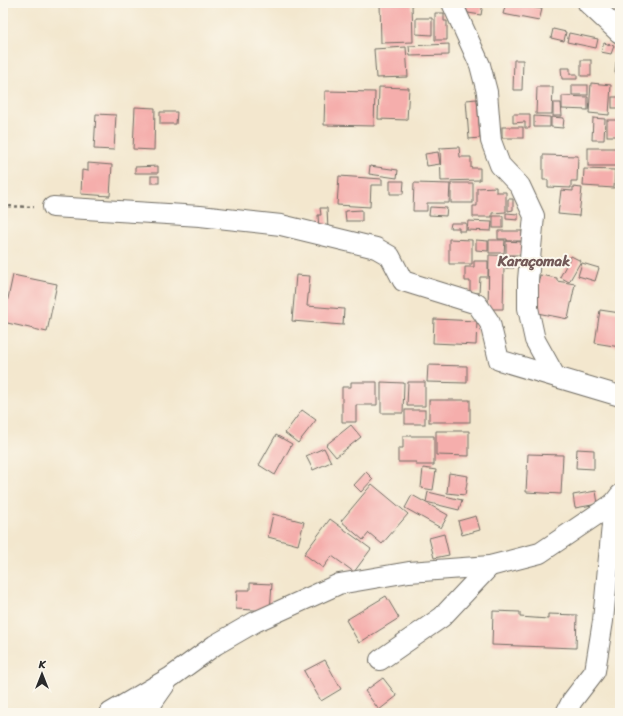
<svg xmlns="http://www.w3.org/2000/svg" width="623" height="716" viewBox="0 0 623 716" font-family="Sriracha,sans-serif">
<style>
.building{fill:#f5aeac}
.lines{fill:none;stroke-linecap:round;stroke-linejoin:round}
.minor-casing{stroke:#716d64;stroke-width:22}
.tertiary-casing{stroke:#716d64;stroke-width:24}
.path{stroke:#716d64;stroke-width:2.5;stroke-dasharray:3 3;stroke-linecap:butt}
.minor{stroke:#fff;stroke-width:20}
.tertiary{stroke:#fff;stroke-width:22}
.labels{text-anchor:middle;stroke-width:4;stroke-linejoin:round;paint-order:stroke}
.quarter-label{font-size:15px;font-weight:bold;fill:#725958;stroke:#fbf7ec}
</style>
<rect width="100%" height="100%" fill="#fbf7ec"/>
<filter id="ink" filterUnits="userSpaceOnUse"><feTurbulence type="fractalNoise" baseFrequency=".025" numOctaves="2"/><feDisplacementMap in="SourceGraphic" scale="8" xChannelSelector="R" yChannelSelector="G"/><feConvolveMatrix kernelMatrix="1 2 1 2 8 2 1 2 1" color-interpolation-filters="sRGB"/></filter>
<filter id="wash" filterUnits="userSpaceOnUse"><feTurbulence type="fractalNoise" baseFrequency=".012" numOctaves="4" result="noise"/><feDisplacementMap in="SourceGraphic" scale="16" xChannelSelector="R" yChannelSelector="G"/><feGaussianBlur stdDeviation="0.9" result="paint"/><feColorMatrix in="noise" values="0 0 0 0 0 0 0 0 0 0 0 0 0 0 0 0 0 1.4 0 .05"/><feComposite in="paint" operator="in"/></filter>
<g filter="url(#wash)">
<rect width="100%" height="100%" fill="#f3e7ce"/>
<g id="blocks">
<g class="building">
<path d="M380 3H412L413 42 381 43Z"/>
<path d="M464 3H483L481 15 468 13Z"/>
<path d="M506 3H531V7L542 9 539 21 503 14Z"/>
<path d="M435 13H444V21H447V40H435Z"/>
<path d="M416 18H432V35L416 34Z"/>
<path d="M553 29 566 32 564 41 551 38Z"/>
<path d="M569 33 598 39 596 48 567 42Z"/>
<path d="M604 43 614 46 611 54 601 52Z"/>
<path d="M449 44V55L410 56 409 46Z"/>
<path d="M406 47 408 77 376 78 374 49Z"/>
<path d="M514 60H523L522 90H513Z"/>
<rect x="581" y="60" width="10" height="16"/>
<path d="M616 62 620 63V73H615Z"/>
<path d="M561 68H570V74H577V79H562Z"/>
<path d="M591 83 611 85 609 115 589 113Z"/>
<rect x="572" y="85" width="16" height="10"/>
<path d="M379 87 409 88 407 120 378 119Z"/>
<path d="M537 87H553L552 114H536Z"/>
<path d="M325 91 375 92 374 126 324 125Z"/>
<path d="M562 96 588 97V110L562 109Z"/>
<rect x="612" y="97" width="8" height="11"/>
<path d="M477 99 480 138 469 139 466 100Z"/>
<path d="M553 103H561L562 116H553Z"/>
<path d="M135 107 155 108 154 150 133 149Z"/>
<path d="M160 112H177L176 124H160Z"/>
<path d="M96 114 116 115 114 150 94 149Z"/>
<path d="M513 114H530V128H525V122L513 123Z"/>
<path d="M534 116 550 117V127H534Z"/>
<path d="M551 117 564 118 563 128 551 127Z"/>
<path d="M593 118 605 119 604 140H592Z"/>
<rect x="607" y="120" width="13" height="16"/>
<rect x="502" y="127" width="21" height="11"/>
<path d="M459 147 460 157H471V168H480V180L441 181 440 148Z"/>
<rect x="588" y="148" width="32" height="18"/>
<path d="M438 152 440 164 427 166 425 154Z"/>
<path d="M543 155 578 156 577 181H571V188L548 187V180H543Z"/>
<path d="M88 163 112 165 110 196 81 194 82 170 88 171Z"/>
<path d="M158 166V173H135V167Z"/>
<path d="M370 166 398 170 397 178 369 174Z"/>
<path d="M584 169 615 170 614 188 583 186Z"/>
<rect x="151" y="176" width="8" height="7"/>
<path d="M339 176 382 179V185H371L370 207 337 205Z"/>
<path d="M390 181H404L403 194H390Z"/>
<path d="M414 183 450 184 449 203H427V211H413Z"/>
<rect x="451" y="183" width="22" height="20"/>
<path d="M496 187V192H506V212L492 213V217H473V206H477V188Z"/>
<path d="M573 187 582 188 579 216 558 214 561 190 573 191Z"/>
<path d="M508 199H513V210L508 211Z"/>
<path d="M430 207 447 208 446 216 429 215Z"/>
<path d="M320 208H327L328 231H319L318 215H321Z"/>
<path d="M362 210V221H346L345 211Z"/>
<path d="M506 213 518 214V220L506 219Z"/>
<rect x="493" y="216" width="10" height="12"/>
<path d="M468 221 492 222 491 231 467 230Z"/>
<path d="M451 223H466V231H459V228H450Z"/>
<path d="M498 231H522V241H507V239H498Z"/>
<path d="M449 239 472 240V264H449Z"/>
<path d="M476 240 488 241V251L476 250Z"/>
<path d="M489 240H505L504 253H489Z"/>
<path d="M506 241 522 242V255H506Z"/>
<path d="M489 255 514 256V268H504L503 309H488Z"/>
<path d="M571 256 581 261 569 282 560 277Z"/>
<path d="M474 261H488V277H480L479 293H470V281H465V267H474Z"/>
<path d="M582 263 599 268 595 281 578 276Z"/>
<path d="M13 275 57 284 47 332 3 322Z"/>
<path d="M296 275 310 276 307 306 344 309 343 325 292 321Z"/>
<path d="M540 275 557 278V281L575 284 568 319 532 312Z"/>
<path d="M600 310 620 313V347L595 343Z"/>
<path d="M434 319 477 321 476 345 433 343Z"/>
<path d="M428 365 467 366V383L427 382Z"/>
<path d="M351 382H377V405H356V422H342V387H351Z"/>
<path d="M381 382 404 383 403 413H381Z"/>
<path d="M408 382H425V406H407Z"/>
<rect x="429" y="400" width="41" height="22"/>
<path d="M302 410 316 420 298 443 285 433Z"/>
<rect x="405" y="410" width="20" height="14"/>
<path d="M351 425 361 437 336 457 326 445Z"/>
<path d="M436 431H469V456L436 455Z"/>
<path d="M276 435 292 444 275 475 259 465Z"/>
<path d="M403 436H434V465H416V462H398V448H403Z"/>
<path d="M324 448 331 462 313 470 306 456Z"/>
<path d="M577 449 594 450V469L576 468Z"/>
<path d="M528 454 563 455 561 494 526 492Z"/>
<path d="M423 468 436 470 433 490 421 488Z"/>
<path d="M366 472 373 479 361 492 354 485Z"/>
<path d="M449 473 468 476 465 495 447 493Z"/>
<path d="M372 484 408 514 382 544 369 533 363 540 341 521Z"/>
<path d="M596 491 598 504 575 508 573 495Z"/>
<path d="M428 492 462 500 459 510 426 502Z"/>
<path d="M412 495 448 515 441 528 405 508Z"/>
<path d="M273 514 304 522 298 545 268 537Z"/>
<path d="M476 516 480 530 462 535 458 521Z"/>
<path d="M330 519 371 549 354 572 332 556 323 568 304 554Z"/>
<path d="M444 534 449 555 434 558 429 538Z"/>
<path d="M250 583 272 584 270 611 236 609 237 590H250Z"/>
<path d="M386 596 399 618 359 643 346 620Z"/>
<path d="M493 611 520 612V617L548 619V614L577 615 576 648 492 645Z"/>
<path d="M325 660 341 689 321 701 304 671Z"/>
<path d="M383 678 397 696 379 710 365 691Z"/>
</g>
</g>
</g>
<g filter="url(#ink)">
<use href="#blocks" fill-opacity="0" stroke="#716d64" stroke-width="1"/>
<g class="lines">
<g class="minor-casing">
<g id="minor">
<path d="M452 3 480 65 487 92 491 141 500 165 520 186 534 216 528 280V308L535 340 555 376"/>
<path d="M53 207 200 216 281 225 376 248 390 256 403 281 477 304 490 323 499 360 620 396"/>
<path d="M380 660 442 617 490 566"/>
<path d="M110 713 171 677 215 645 255 622 339 584 409 572 490 566 540 553 614 503 620 495"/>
<path d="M145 713 166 683"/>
<path d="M566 713 572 701 595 671 603 621 614 503"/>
</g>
</g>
<g class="tertiary-casing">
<path id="tertiary" d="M589 3 620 32"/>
</g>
<path class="path" d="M3 206 34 207"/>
<use href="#minor" class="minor"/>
<use href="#tertiary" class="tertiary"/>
</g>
</g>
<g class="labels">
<g class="quarter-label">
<text x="534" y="266">Karaçomak</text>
</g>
</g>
<rect width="623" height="716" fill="none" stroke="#fbf7ec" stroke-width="16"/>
<g transform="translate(42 674)" stroke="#fbf7ec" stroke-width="3" paint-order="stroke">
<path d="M0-3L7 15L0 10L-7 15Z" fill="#2b2b2b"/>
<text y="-6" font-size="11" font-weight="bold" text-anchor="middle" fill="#2b2b2b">K</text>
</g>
</svg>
